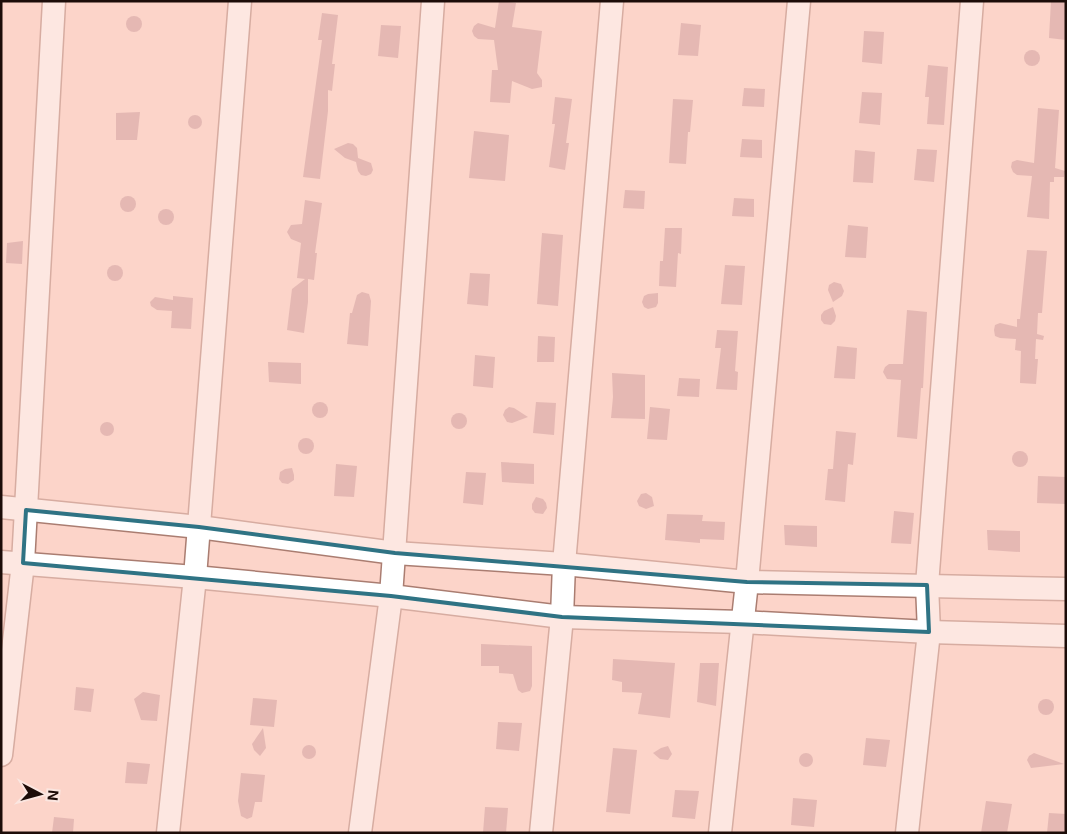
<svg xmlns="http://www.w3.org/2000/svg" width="1067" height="834" viewBox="0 0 1067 834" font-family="Inter,sans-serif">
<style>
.building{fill:#c9989a}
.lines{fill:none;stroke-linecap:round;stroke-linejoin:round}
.minor-casing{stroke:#aa7d71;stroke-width:25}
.minor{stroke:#fff;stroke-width:22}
.marked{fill:none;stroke:#2f7384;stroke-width:4;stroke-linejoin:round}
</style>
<rect width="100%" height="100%" fill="#fcd4c9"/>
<g class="building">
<path d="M499 1 516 3 512 27 542 31 537 73 542 80V87L532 89 512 81 510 103 490 102 492 70H498L494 40 478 39 474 36 472 31 474 26 478 23 495 28Z"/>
<path d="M1051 1H1066V40L1049 38Z"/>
<path d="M322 13 338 15 332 64H335L332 91 328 90V111L320 179 303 177 322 40H318Z"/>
<circle cx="134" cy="24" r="8"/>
<path d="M681 23 701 25 698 56 678 55Z"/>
<path d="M381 25 401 26 398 58 378 56Z"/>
<path d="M864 31 884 32 882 64 862 62Z"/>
<circle cx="1032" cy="58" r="8"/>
<path d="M928 65 948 67 944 125 927 124 929 97H925Z"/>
<path d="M744 88 765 89 764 107 742 106Z"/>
<path d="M862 92 882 93 880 125 859 123Z"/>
<path d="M555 97 572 99 566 143H569L565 170 549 167 555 124H552Z"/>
<path d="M673 99 693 100 690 132H688L686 164 669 163Z"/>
<path d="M1038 108 1059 110 1055 168 1065 171 1064 177H1054V182H1050L1049 219 1027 217 1032 176 1017 175 1013 172 1011 167 1012 162 1017 160 1034 163Z"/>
<path d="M140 112 137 140H116V113Z"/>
<circle cx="195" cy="122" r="7"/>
<path d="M474 131 509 135 505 181 469 178Z"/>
<path d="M742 139 762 140V158L740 157Z"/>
<path d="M348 143 353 144 357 148 358 158 371 163 373 170 371 174 366 176 361 175 358 171 356 162 345 158 334 149Z"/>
<path d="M917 149 937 150 934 182 914 180Z"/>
<path d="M855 150 875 152 873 183 853 182Z"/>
<path d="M625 190 645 191 644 209 623 208Z"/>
<circle cx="128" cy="204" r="8"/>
<path d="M734 198 754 199V217L732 216Z"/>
<path d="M305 200 322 203 315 253H317L314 280 308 279V302L304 333 287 330 292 289 305 279 297 278 301 243 291 239 287 232 291 225 302 224Z"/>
<circle cx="166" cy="217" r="8"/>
<path d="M848 225 868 227 866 258 845 257Z"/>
<path d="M665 228H682L681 254 678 253 676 287 659 286 660 261H663Z"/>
<path d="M542 233 563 235 558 306 537 304Z"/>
<path d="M23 241 22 264 6 263 7 243Z"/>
<path d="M1027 250 1047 251 1042 313H1038L1037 334 1044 336 1043 340 1036 339 1035 359H1038L1036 384 1020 383 1021 351 1015 350 1016 339 1000 338 995 336 994 330 995 325 1000 323 1017 327V319H1020Z"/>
<circle cx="115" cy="273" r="8"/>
<path d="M725 265 745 266 742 305 721 304Z"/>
<path d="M470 273 490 274 488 306 467 304Z"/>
<path d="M834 282 841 284 844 291 842 296 833 302 828 290 829 285Z"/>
<path d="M362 292 369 294 371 301 368 346 347 344 350 313H352L357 295Z"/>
<path d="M658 293V303L656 307 648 309 644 307 642 302 644 296 648 294Z"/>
<path d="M173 296 193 298 191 329 171 328 172 311 157 310 151 306 150 302 155 297 173 300Z"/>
<path d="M833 307 836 316 835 321 831 325 824 324 821 320V315L824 311Z"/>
<path d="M907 310 927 312 923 388H921L917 439 897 437 901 380 887 379 883 372 885 367 889 364H903Z"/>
<path d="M717 330 738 331 735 371 738 372 737 390 716 389 721 348H715Z"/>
<path d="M538 336 555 337 554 362H537Z"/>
<path d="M837 346 857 348 855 379 834 378Z"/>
<path d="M475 355 495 357 493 388 473 386Z"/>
<path d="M268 362 301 363V384L269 382Z"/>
<path d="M612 373 645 375V419L611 418 613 397Z"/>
<path d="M679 378 700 379 699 397 677 396Z"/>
<path d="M536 402 556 403 554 435 533 433Z"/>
<circle cx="320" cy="410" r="8"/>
<path d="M509 407 514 408 528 417 512 423 507 422 503 415 505 410Z"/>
<path d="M650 407 670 409 667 440 647 439Z"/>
<circle cx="459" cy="421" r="8"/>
<circle cx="107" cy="429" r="7"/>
<path d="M836 431 856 433 853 465 848 464 845 502 825 500 828 469H833Z"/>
<circle cx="306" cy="446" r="8"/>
<circle cx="1020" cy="459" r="8"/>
<path d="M501 462 534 464V484L502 482Z"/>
<path d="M336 464 357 466 354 497 334 496Z"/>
<path d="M292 468 294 475V480L288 484 282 483 279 479 280 472 285 469Z"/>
<path d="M466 472 486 473 483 505 463 503Z"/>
<path d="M1038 476 1066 477V504L1037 503Z"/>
<path d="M646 493 652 497 654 506 646 509 639 506 637 501 641 494Z"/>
<path d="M536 497 543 499 546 503 547 508 543 514 535 513 532 509V504Z"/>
<path d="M894 511 914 513 911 544 891 543Z"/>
<path d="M667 514 703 515 702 521 725 522 724 540 700 539V543L665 540Z"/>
<path d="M784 525 817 526V547L785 545Z"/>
<path d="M987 530 1020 531V552L988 550Z"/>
<path d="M481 644 532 646V686L530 691 522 693 518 690 513 674 499 673V666H481Z"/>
<path d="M613 659 675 663 670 718 638 714 642 693 622 692V682L612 680Z"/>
<path d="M700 663H719L716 706 697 702Z"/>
<path d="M76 687 94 689 91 712 74 710Z"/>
<path d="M143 692 160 695 157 721 141 720 134 699Z"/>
<path d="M253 698 277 700 274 727 250 725Z"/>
<circle cx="1046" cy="707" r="8"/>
<path d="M498 722 522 723 519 751 496 749Z"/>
<path d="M263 728 266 748 260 756 254 750 252 744Z"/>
<path d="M866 738 890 740 886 767 863 765Z"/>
<circle cx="309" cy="752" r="7"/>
<path d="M668 746 672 754 668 760 660 759 653 753 661 748Z"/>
<path d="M613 748 637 750 630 814 606 812Z"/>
<circle cx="806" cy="760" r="7"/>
<path d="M1034 753 1064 764 1031 768 1027 760 1029 756Z"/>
<path d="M127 762 150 764 147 784 125 783Z"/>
<path d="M241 773 265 775 262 802H255L252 817 247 819 241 816 238 801Z"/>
<path d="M675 790 699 791 695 819 672 817Z"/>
<path d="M793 798 817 800 814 827 791 825Z"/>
<path d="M986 801 1012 804 1007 833H981Z"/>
<path d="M485 807 508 808 506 833H483Z"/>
<path d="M1049 813 1066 814V833H1047Z"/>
<path d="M54 817 74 819 73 833H52Z"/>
</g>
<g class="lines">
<g class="minor-casing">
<g id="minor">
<path d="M1 507 199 527 395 553 564 564 747 582 1066 589"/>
<path d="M1 562 195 577 391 596 562 617 742 622 929 632 1066 636"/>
<path d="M1 755 23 563 54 1"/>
<path d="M168 833 195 577 240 1"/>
<path d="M360 833 391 596 433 1"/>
<path d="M541 833 562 617 564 564 612 1"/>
<path d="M720 833 747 582 799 1"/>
<path d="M907 833 929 632 927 585 972 1"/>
</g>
</g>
<use href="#minor" class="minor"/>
</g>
<path d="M0 0H1067V834H0ZM26 510 199 527 395 553 747 582 927 585 929 632 562 617 391 596 23 563Z" fill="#fcd4c9" fill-opacity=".55" fill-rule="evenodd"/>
<path class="marked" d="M26 510 199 527 395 553 747 582 927 585 929 632 562 617 391 596 23 563Z"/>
<rect width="1067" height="834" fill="none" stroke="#1c0c08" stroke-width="5"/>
<g transform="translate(40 794) rotate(96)" stroke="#fbe6e0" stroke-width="4" paint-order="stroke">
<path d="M0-4L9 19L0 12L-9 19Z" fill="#1c0c08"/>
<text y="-8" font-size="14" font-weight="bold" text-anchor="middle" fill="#1c0c08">N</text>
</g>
</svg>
